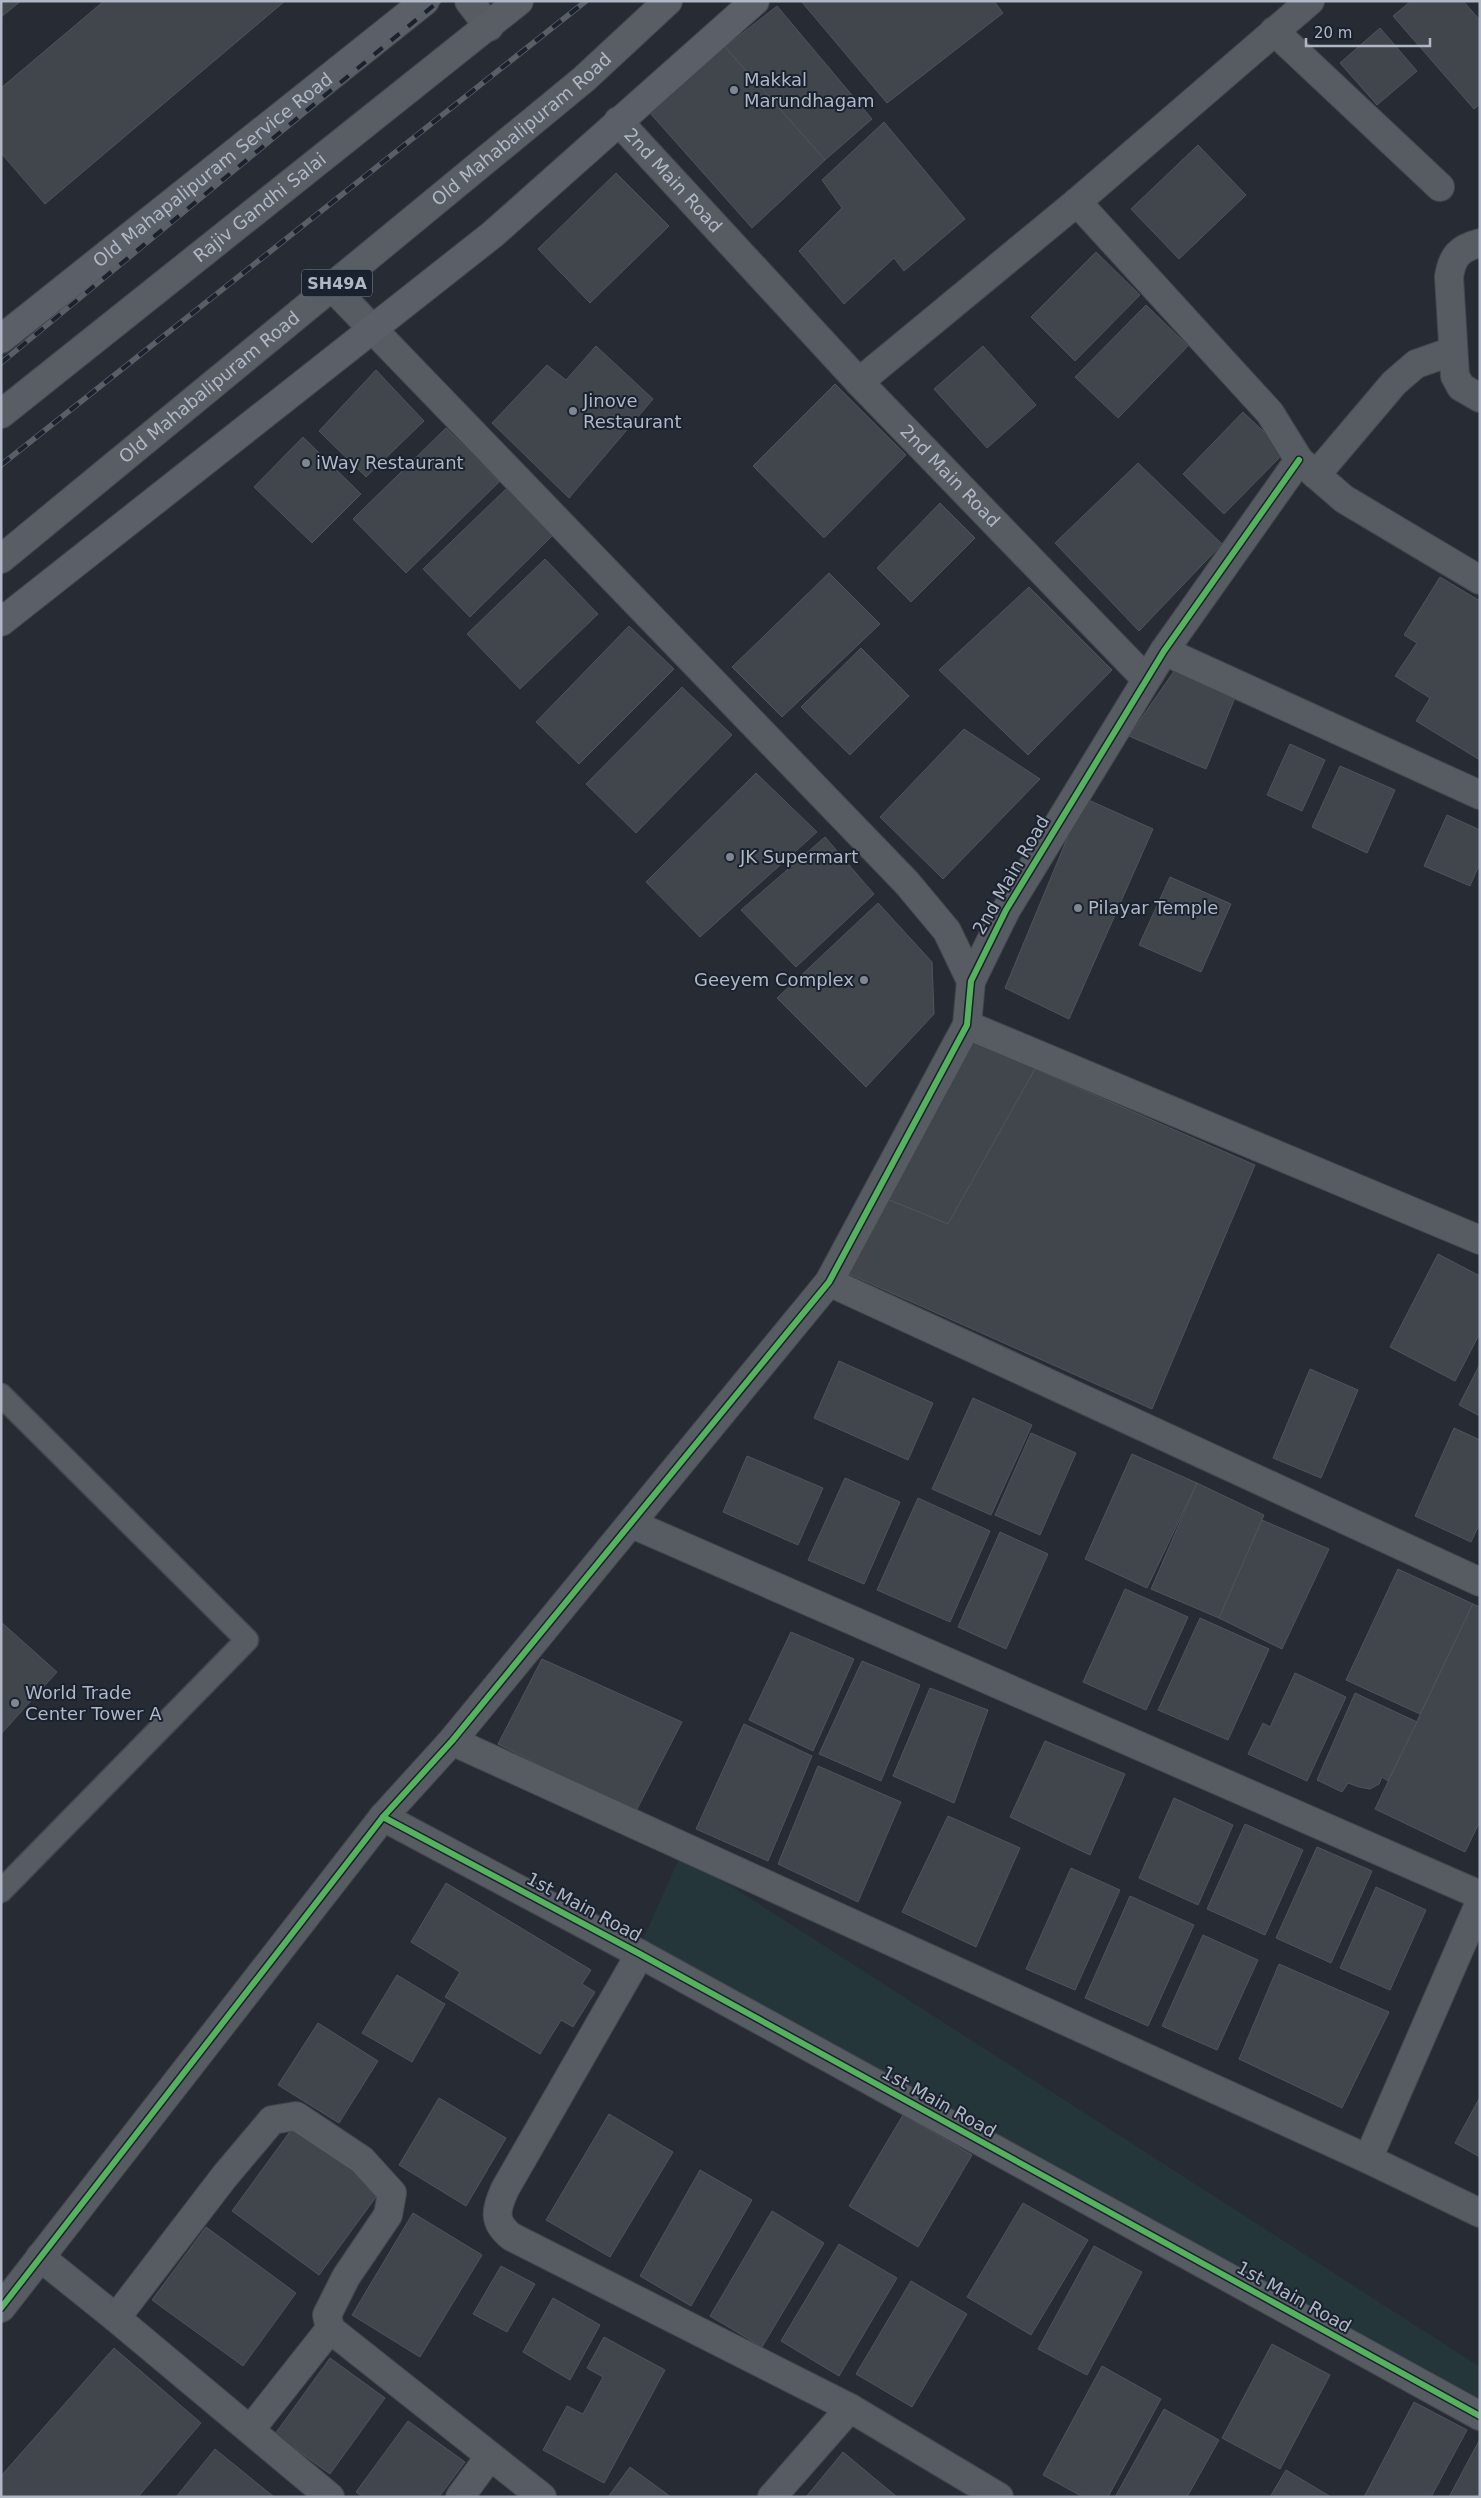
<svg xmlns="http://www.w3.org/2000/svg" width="1481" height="2498" viewBox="0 0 1481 2498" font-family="'DejaVu Sans',sans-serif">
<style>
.green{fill:#24363a}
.building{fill:#41454c;stroke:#4f545c}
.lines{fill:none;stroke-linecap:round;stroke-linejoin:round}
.lane-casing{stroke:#43474d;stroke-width:25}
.street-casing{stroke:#43474d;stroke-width:30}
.secondary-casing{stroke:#43474d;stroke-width:30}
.primary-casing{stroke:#444951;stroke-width:30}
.lane{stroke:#575b62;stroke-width:22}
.street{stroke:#575b62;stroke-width:28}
.secondary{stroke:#5a5f68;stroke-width:28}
.primary{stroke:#595d64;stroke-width:28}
.rail-casing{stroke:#5a5e66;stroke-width:5.5}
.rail{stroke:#1a222f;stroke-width:4;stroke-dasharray:11;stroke-linecap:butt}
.cycleway-casing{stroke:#1a222f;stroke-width:9}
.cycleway{stroke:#56b35d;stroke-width:6}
.poi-dot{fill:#808793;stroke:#1a222f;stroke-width:2}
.labels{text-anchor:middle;stroke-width:4;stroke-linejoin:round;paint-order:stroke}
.shield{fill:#1a222f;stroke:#838b99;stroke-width:1}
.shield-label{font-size:16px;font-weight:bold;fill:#b0b8c6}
.poi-label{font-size:18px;fill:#b0b8c6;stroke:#1a222f;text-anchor:start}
.street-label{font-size:18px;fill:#b0b8c6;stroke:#1a222f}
</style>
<rect width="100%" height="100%" fill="#272c34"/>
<path class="green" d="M681 1854 1480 2367V2410L642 1942Z"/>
<g class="building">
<path d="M1 1H21L1 17Z"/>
<path d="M104 1H285L45 204 1 153V88Z"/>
<path d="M801 1H994L1003 13 887 103Z"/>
<path d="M1411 1H1463L1480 20V104L1474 109 1393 16Z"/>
<path d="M777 6 872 119 825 160 725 47Z"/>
<path d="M1380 28 1417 71 1377 105 1340 63Z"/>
<path d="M725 47 825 160 752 228 650 113Z"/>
<path d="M884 122 965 219 904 271 894 258 844 304 799 251 842 208 822 180Z"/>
<path d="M1198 145 1246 195 1179 259 1131 209Z"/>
<path d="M616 173 669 226 590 303 538 249Z"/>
<path d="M1096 252 1140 295 1075 361 1031 317Z"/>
<path d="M1146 305 1188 346 1118 418 1075 377Z"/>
<path d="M596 346 653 399 569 498 492 423 547 365 566 380Z"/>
<path d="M983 346 1036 405 987 448 934 389Z"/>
<path d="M376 370 424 421 366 477 319 431Z"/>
<path d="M835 384 906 455 824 538 753 466Z"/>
<path d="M1243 412 1285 452 1224 514 1183 474Z"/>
<path d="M446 428 499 482 406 573 353 519Z"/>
<path d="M303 437 361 494 312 543 254 487Z"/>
<path d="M1138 463 1222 544 1139 631 1055 543Z"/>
<path d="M507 488 553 535 470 617 423 569Z"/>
<path d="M940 503 975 538 911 602 877 568Z"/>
<path d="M545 559 598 614 520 689 467 634Z"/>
<path d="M829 573 880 624 782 717 732 667Z"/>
<path d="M1440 577 1480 601V760L1416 721 1430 698 1395 676 1417 643 1404 635Z"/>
<path d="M1029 587 1112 670 1028 755 939 670Z"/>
<path d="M629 626 674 669 579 764 536 722Z"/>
<path d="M861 648 909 696 850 755 801 707Z"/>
<path d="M1179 664 1236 695 1206 769 1129 736Z"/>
<path d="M682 687 732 735 636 833 586 784Z"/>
<path d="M964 729 1040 779 943 879 880 817Z"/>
<path d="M1290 744 1325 760 1302 811 1267 795Z"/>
<path d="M1340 766 1395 790 1367 853 1312 827Z"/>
<path d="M756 773 817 832 700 937 646 882Z"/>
<path d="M1084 798 1153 829 1069 1019 1005 988Z"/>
<path d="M1447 815 1480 830V863L1470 886 1424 866Z"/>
<path d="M825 837 874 894 796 967 741 910Z"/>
<path d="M1170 877 1231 904 1201 972 1139 945Z"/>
<path d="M878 903 932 962 934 1014 866 1087 777 998Z"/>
<path d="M971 1040 1035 1069 948 1224 887 1199Z"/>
<path d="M1035 1069 1255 1165 1152 1409 849 1274 887 1199 948 1224Z"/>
<path d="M1438 1254 1480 1276V1333L1455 1381 1390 1347Z"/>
<path d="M839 1361 933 1403 908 1460 814 1418Z"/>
<path d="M1480 1364V1416L1459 1405Z"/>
<path d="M1310 1369 1358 1390 1321 1478 1273 1458Z"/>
<path d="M973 1398 1032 1425 991 1515 932 1489Z"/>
<path d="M1454 1428 1480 1440V1523L1471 1542 1415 1516Z"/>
<path d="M1031 1433 1076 1453 1040 1535 995 1515Z"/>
<path d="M1132 1454 1197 1483 1147 1588 1085 1559Z"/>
<path d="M747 1456 823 1488 798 1545 723 1512Z"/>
<path d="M845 1478 900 1502 864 1584 808 1560Z"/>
<path d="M1197 1483 1264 1515 1219 1618 1151 1589Z"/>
<path d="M918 1498 990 1531 950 1622 877 1590Z"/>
<path d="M1262 1520 1329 1549 1282 1649 1219 1618Z"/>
<path d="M1000 1532 1048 1554 1006 1649 958 1627Z"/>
<path d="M1398 1569 1473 1604 1420 1714 1346 1680Z"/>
<path d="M1125 1589 1188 1617 1146 1710 1083 1682Z"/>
<path d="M1473 1604 1480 1607V1821L1465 1852 1375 1809Z"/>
<path d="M1200 1618 1269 1649 1228 1740 1158 1710Z"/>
<path d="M1 1622 57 1672 1 1734Z"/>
<path d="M791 1632 854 1659 813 1751 749 1720Z"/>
<path d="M542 1659 682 1722 635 1813 498 1744Z"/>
<path d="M862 1661 920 1685 881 1781 819 1754Z"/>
<path d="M1295 1673 1346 1697 1307 1781 1248 1754 1263 1723 1270 1727Z"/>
<path d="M930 1688 988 1710 954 1803 893 1776Z"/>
<path d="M1355 1693 1417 1722 1388 1781 1382 1777 1379 1784 1370 1789 1359 1787 1348 1783 1342 1792 1317 1780Z"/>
<path d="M744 1724 812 1756 768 1861 696 1829Z"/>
<path d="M1045 1741 1125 1774 1090 1855 1010 1817Z"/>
<path d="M818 1766 901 1802 858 1902 778 1864Z"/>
<path d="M1174 1798 1233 1825 1198 1905 1139 1878Z"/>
<path d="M948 1816 1020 1848 976 1947 902 1912Z"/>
<path d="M1245 1824 1303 1850 1265 1935 1207 1909Z"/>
<path d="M1317 1847 1372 1871 1331 1963 1276 1938Z"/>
<path d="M1071 1868 1120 1890 1075 1990 1026 1969Z"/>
<path d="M446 1883 591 1970 582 1984 595 1992 573 2027 561 2020 540 2054 445 1997 460 1972 411 1942Z"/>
<path d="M1376 1887 1426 1910 1390 1990 1340 1968Z"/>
<path d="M1130 1896 1194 1925 1148 2026 1085 1998Z"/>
<path d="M1203 1935 1258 1960 1217 2050 1162 2026Z"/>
<path d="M1279 1964 1389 2012 1342 2108 1239 2059Z"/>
<path d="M397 1975 445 2004 412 2062 362 2033Z"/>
<path d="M318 2023 378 2061 339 2123 278 2085Z"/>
<path d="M1480 2097V2157L1455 2143Z"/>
<path d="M439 2098 506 2138 466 2206 399 2165Z"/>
<path d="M609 2114 673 2152 610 2257 546 2220Z"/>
<path d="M903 2115 972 2155 918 2247 849 2206Z"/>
<path d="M294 2126 381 2190 319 2275 232 2211Z"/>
<path d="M700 2170 752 2200 691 2306 640 2276Z"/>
<path d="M1023 2203 1088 2240 1031 2335 967 2297Z"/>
<path d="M772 2211 824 2243 762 2347 710 2316Z"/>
<path d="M413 2213 482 2255 420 2357 352 2315Z"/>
<path d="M206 2227 296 2293 243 2366 152 2300Z"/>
<path d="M839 2244 897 2278 839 2376 781 2341Z"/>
<path d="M1094 2246 1142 2272 1087 2375 1038 2349Z"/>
<path d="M501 2266 535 2284 507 2332 473 2314Z"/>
<path d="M911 2281 967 2314 912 2407 856 2374Z"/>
<path d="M553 2298 600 2325 570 2380 523 2352Z"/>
<path d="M604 2337 665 2370 604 2483 543 2450 567 2406 583 2414 603 2377 587 2368Z"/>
<path d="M1272 2344 1330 2375 1280 2469 1222 2438Z"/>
<path d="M114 2348 201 2423 138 2497H1V2476Z"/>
<path d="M330 2358 385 2398 330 2474 275 2434Z"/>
<path d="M1102 2366 1161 2399 1108 2497H1083L1043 2475Z"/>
<path d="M1414 2402 1467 2430 1431 2497H1364Z"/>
<path d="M1164 2409 1219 2440 1187 2497H1115Z"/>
<path d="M408 2421 465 2462 439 2497H363L356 2492Z"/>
<path d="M1480 2439V2497H1449Z"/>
<path d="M215 2449 274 2497H176Z"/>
<path d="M843 2452 897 2497H806Z"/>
<path d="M630 2467 671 2497H608Z"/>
<path d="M1286 2470 1331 2497H1270Z"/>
</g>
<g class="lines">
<g class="lane-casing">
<path id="lane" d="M1 1395 247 1640 1 1891"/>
</g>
<g class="street-casing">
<g id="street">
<path d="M469 1 489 27"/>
<path d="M1274 31 1440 187"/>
<path id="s1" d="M618 121 859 382 1146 679"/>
<path d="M1077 202 1270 413 1299 460 1344 499 1480 580"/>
<path d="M1480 243C1459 248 1452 257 1449 277L1455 376 1461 387 1480 398"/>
<path d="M332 287 907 883 947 931 971 981"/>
<path d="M859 382 1077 202 1310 1"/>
<path d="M1316 475 1394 383 1416 364 1453 351"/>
<path d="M1164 651 1480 795"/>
<path d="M967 1025 1480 1240"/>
<path d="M829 1282 1480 1582"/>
<path d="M632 1524 1480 1895"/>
<path d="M452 1741 1368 2159 1480 2213"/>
<path d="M383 1817 640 1954 1480 2416"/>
<path d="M640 1954 505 2189C496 2209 492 2222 512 2237L850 2408 999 2497"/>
<path d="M1368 2159 1480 1902"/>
<path d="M40 2257 116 2318 330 2497"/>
<path d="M1 2308 383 1817 452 1741 829 1282 967 1025 971 981 1006 910 1164 651 1299 460"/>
<path d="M116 2318 224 2177 272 2120 296 2116 362 2160 392 2193 388 2215 346 2277 327 2315 330 2329"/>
<path d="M251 2429 330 2329 542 2497"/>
<path d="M460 2497 490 2456"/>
<path d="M772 2497 850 2408"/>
</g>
</g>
<g class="secondary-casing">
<g id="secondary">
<path id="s2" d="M1 339 425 1"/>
<path d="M1 622 493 234 755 1"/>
</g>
</g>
<g class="primary-casing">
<g id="primary">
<path id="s3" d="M1 414 519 1"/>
<path id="s4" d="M1 559 584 79 668 1"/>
</g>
</g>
<use href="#lane" class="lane"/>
<use href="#street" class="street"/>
<use href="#secondary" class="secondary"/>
<use href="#primary" class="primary"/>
<g class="rail-casing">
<g id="rail">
<path d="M1 363 439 1"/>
<path d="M1 465 586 1"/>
</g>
</g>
<use href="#rail" class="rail"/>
<g class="cycleway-casing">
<g id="cycleway">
<path d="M383 1817 640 1954 1480 2416"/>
<path d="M1 2308 383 1817 452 1741 829 1282 967 1025 971 981 1006 910 1164 651 1299 460"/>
</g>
</g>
<use href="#cycleway" class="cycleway"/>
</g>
<g class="poi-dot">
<circle cx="734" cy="90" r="5"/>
<circle cx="573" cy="411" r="5"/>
<circle cx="306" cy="463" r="5"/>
<circle cx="730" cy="857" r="5"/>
<circle cx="1078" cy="908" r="5"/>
<circle cx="864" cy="980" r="5"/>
<circle cx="15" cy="1703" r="5"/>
</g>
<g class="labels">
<rect class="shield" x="302" y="269.5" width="70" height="27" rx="4"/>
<g class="shield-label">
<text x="337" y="289">SH49A</text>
</g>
<g class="poi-label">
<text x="744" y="86">Makkal<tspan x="744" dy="21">Marundhagam</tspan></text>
<text x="583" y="407">Jinove<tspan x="583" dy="21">Restaurant</tspan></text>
<text x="316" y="469">iWay Restaurant</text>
<text x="740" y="863">JK Supermart</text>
<text x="1088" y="914">Pilayar Temple</text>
<text x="854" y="986" text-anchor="end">Geeyem Complex</text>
<text x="25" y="1699">World Trade<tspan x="25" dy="21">Center Tower A</tspan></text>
</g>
<g class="street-label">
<text dy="6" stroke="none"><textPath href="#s4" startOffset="675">Old Mahabalipuram Road</textPath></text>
<text dy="6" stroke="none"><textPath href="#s2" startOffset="271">Old Mahapalipuram Service Road</textPath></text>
<text dy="6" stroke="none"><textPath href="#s1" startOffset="81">2nd Main Road</textPath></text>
<text dy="6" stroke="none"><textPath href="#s3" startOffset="331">Rajiv Gandhi Salai</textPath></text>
<text dy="6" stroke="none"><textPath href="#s4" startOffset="270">Old Mahabalipuram Road</textPath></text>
<text dy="6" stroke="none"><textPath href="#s1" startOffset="486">2nd Main Road</textPath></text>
<text transform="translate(1011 875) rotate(-60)" y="6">2nd Main Road</text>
<text transform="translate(584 1907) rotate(28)" y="6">1st Main Road</text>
<text transform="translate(939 2102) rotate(29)" y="6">1st Main Road</text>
<text transform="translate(1294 2297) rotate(29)" y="6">1st Main Road</text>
</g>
</g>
<rect width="1481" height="2498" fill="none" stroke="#b0b8c6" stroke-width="5"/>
<path d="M1306 38v8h124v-8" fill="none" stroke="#b0b8c6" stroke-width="2.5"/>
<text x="1314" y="38" font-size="15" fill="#b0b8c6" stroke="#1a222f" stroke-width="4" paint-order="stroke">20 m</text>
</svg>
